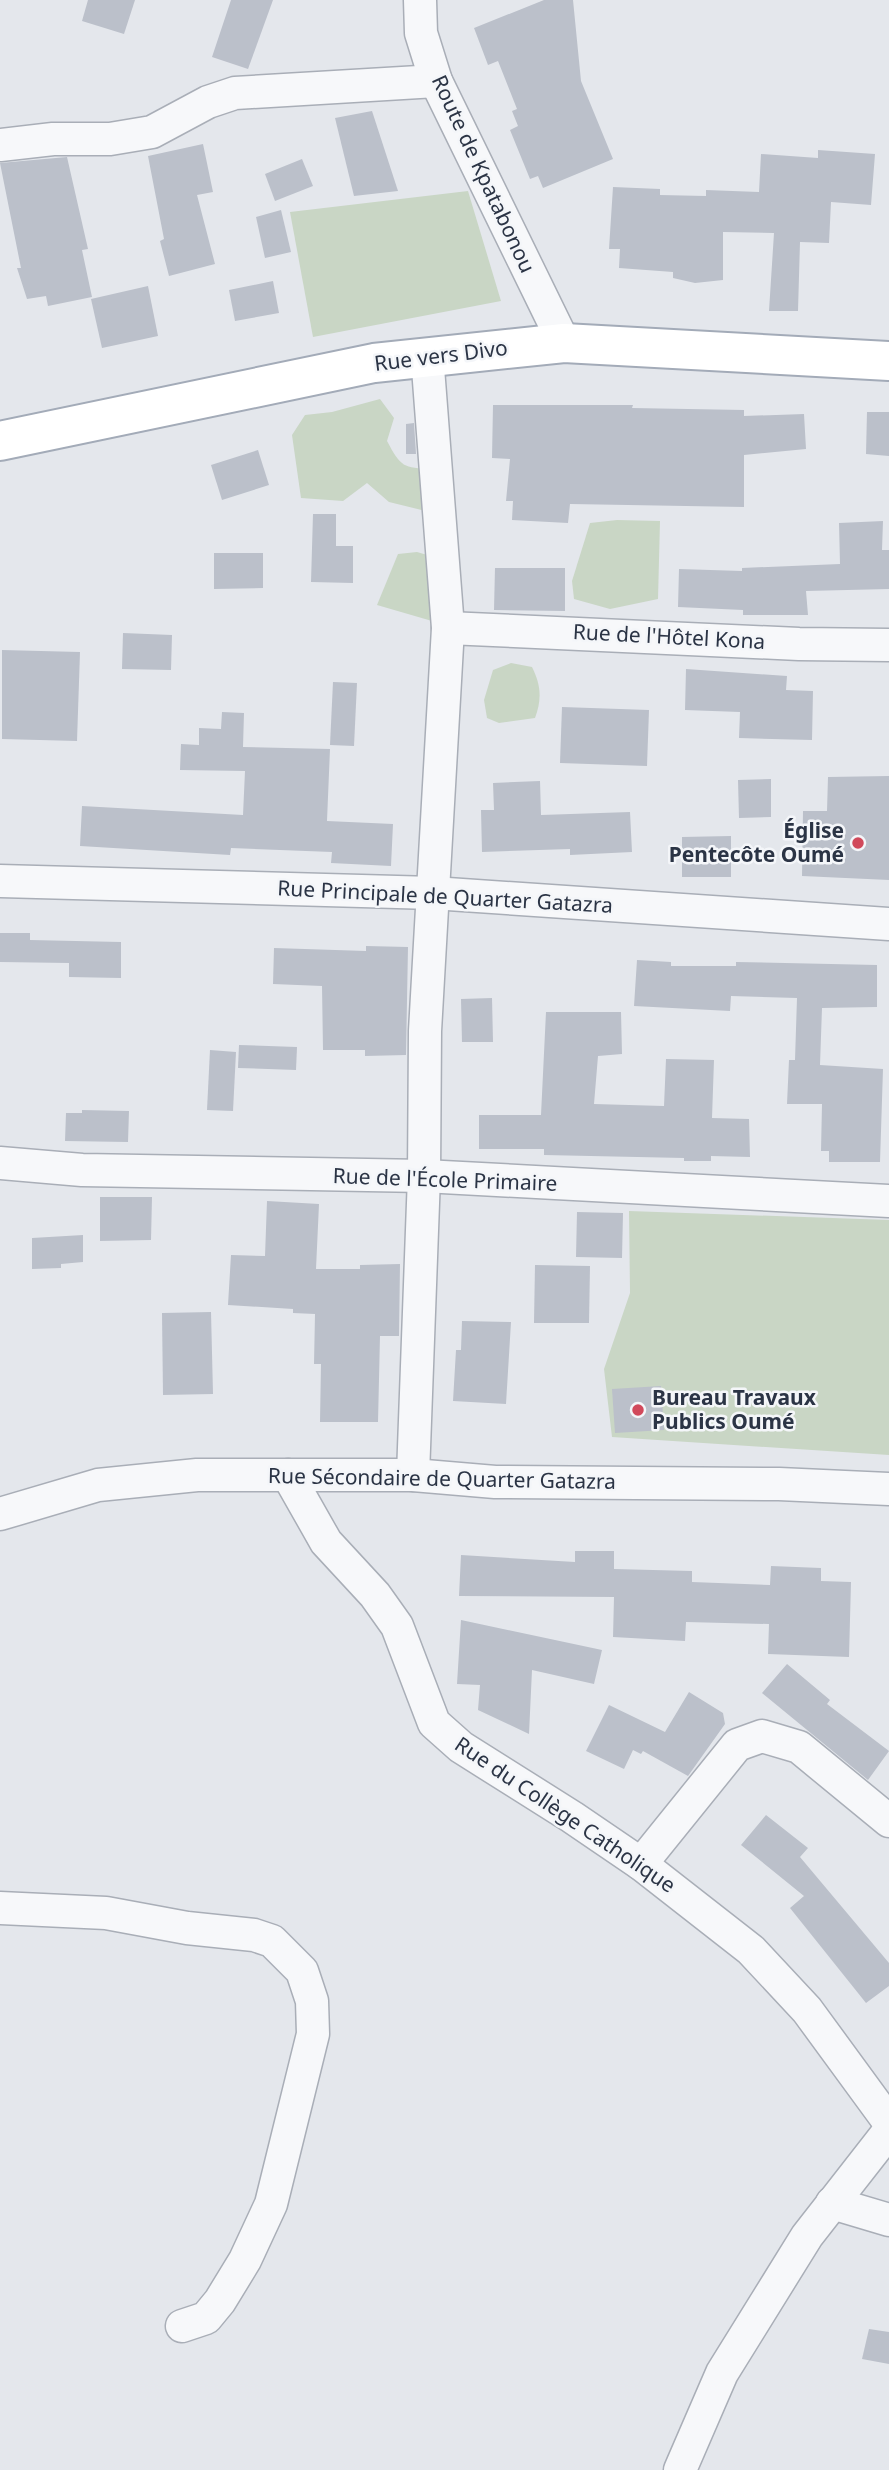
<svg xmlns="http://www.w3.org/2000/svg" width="889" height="2470" viewBox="0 0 889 2470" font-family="'Noto Sans',sans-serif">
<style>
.grass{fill:#c9d6c5}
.building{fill:#bbc0ca}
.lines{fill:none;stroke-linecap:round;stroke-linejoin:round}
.minor-casing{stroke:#a9aeb7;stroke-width:35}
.major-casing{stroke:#a3abb8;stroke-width:42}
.minor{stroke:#f7f8fa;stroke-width:32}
.major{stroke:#fff;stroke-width:38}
.poi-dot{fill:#d1495b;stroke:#f4f6f9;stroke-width:2.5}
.labels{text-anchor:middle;stroke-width:5;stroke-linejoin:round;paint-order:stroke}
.street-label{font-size:21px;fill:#2b3445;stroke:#f4f6f9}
.poi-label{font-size:21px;font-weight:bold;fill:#2b3445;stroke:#f4f6f9;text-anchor:end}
</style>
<rect width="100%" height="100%" fill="#e4e7ec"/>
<g class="grass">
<path d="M468 191 501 301 313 337 290 212Z"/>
<path d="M380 399 394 418 387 441C401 467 403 468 432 469L446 516 389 502 367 483 343 501 301 498 292 435 305 415 332 412Z"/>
<path d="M617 520 660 521 658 599 610 609 574 599 572 581 590 523Z"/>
<path d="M417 552 434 557 440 614 432 621 377 605 398 554Z"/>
<path d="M511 663 532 667C541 685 542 699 535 718L499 723 487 718 484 700 493 670Z"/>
<path d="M629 1211 889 1220V1455L612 1437 604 1369 630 1293Z"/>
</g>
<g class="building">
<path d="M88 0H135L124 34 82 21Z"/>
<path d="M231 0H273L248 69 212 57Z"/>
<path d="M544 0H573L581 81 613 159 543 188 538 176 530 179 510 130 518 126 512 111 517 109 498 61 488 65 474 28Z"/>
<path d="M372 111 398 191 354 196 335 118Z"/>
<path d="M203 144 213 192 197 195 215 264 169 276 160 241 164 239 148 156Z"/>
<path d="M818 150 875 154 871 205 831 202 829 243 800 242 798 311H769L774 233 723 232V280L695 283 673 278V272L619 268 620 249H609L613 187 660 189V195L706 196V190L759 192 761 154 818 158Z"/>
<path d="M67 157 88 249 82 250 92 297 48 306 46 296 27 299 17 268H21L0 163Z"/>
<path d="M302 159 313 186 275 201 265 174Z"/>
<path d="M281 210 291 252 265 258 256 217Z"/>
<path d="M273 281 279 313 235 321 229 290Z"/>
<path d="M148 286 158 336 102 348 91 299Z"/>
<path d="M493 405H633L632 408 744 410V416L804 414 806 449 744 455V507L570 504 568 523 512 520 513 501H506L510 459 492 458Z"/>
<path d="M867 412H889V456L866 454Z"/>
<path d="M414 423 416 454H406V424Z"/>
<path d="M258 450 269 485 222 500 211 465Z"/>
<path d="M313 514H336V546H353V583L311 582Z"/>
<path d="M883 521 882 550H889V589L806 591 808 615H743V610L678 607 679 569 742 571V568L840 564 839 523Z"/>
<path d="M214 553H263V588L214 589Z"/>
<path d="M495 568H565V611L494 610Z"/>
<path d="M123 633 172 635 171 670 122 669Z"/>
<path d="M2 650 80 652 77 741 2 739Z"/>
<path d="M686 669 787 676 786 690 813 691 812 740 739 738 740 712 685 710Z"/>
<path d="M333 682 357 683 354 746 330 745Z"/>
<path d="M562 707 649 710 647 766 560 763Z"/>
<path d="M222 712 244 713 243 747 330 749 327 821 393 824 391 866 331 863 332 852 231 848 230 855 80 846 82 806 243 815 245 771 180 770 181 744 199 745V728L221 729Z"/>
<path d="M889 776V880L802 876 803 811H827L828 777Z"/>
<path d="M771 779V817L739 818 738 780Z"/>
<path d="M540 781 541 815 630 812 632 852 570 855V849L482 852 481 810H494L493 783Z"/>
<path d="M731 836V877H682V837Z"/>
<path d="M0 933H30V940L121 942V978L69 977V963L0 962Z"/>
<path d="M366 946 408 947 406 1055 365 1056V1050H323L322 986 273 984 274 948 366 951Z"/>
<path d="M637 960 671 962V966H736V962L877 965V1007L822 1008 820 1065 883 1069 880 1162H829V1151H821L822 1104H787L789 1060H795L797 998 731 996 730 1011 634 1006Z"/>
<path d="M492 998 493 1042H462L461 999Z"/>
<path d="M546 1012H621L622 1054 598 1056 594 1104 664 1106 666 1059 714 1060 712 1118 749 1119 750 1157 711 1156V1161H684V1158L544 1155V1149H479V1115H541Z"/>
<path d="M239 1045 297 1047 296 1070 238 1068Z"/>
<path d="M210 1050 236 1052 233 1111 207 1110Z"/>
<path d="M82 1110 129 1111 128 1142 65 1141 66 1113H82Z"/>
<path d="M100 1197H152L151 1240 100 1241Z"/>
<path d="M267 1201 319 1204 316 1269H360V1265L400 1264 399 1336H380L378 1422H320L321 1364H314L315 1314 293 1313V1309L228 1305 231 1255 265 1256Z"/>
<path d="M577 1212 623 1213 622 1258 576 1257Z"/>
<path d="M83 1235V1262L61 1264V1268L32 1269V1238Z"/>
<path d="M535 1265 590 1266 589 1323H534Z"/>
<path d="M211 1312 213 1394 163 1395 162 1313Z"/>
<path d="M462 1321 511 1322 506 1404 453 1401 456 1350H461Z"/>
<path d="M661 1386 664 1430 615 1433 612 1389Z"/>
<path d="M575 1551H614V1569L692 1571V1582L770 1585 771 1566 821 1568V1581L851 1582 849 1657 768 1654 769 1624 686 1622 685 1641 613 1637 614 1597 459 1596 461 1555 575 1562Z"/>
<path d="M461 1620 602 1650 594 1684 532 1670 529 1734 478 1710 480 1685 457 1684Z"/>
<path d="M787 1664 830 1700 827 1704 889 1751 868 1780 762 1693Z"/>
<path d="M689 1692 723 1713 725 1724 688 1776 643 1751 641 1754 633 1750 624 1769 586 1751 609 1705 665 1732Z"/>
<path d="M766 1815 808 1848 800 1857 889 1963V1986L866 2003 790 1908 804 1896 741 1845Z"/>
<path d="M869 2329 889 2332V2364L862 2359Z"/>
</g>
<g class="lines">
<g class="minor-casing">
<g id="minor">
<path d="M420 0 421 33 436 81 564 343"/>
<path d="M0 145 53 139H110L152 132 208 102 235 93 436 81"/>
<path d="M448 628 799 644 889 645"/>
<path d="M0 881 433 893 889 924"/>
<path d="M0 1163 82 1170 424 1176 889 1201"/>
<path d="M288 1475 326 1542 375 1595 397 1626 434 1723 461 1747 572 1817 641 1864 751 1950 807 2010 889 2122"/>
<path d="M413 1475 424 1176 425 1031 448 628 427 355"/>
<path d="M0 1514 98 1485 197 1475H413L495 1482 779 1484 889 1489"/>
<path d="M641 1864 737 1745 762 1736 799 1747 889 1821"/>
<path d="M0 1908 106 1913 187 1928 254 1935 272 1941 302 1971 312 2001 313 2034 271 2204 245 2260 220 2301 206 2318 182 2326"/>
<path d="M832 2203 889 2220"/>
<path d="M680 2470 722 2373 807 2236 889 2131"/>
</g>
</g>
<g class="major-casing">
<path id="major" d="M0 441 374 363 564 343 889 361"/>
</g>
<use href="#minor" class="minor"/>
<use href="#major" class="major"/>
</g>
<g class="poi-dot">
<circle cx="858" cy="843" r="7"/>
<circle cx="638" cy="1410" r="7"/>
</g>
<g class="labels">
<g class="street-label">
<text transform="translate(483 174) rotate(65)" y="7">Route de Kpatabonou</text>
<text transform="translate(441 356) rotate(-7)" y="7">Rue vers Divo</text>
<text transform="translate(669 637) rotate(3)" y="7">Rue de l'Hôtel Kona</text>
<text transform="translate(445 897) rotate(3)" y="7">Rue Principale de Quarter Gatazra</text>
<text transform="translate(445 1180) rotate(2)" y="7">Rue de l'École Primaire</text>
<text transform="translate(442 1479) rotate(1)" y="7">Rue Sécondaire de Quarter Gatazra</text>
<text transform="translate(565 1815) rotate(34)" y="7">Rue du Collège Catholique</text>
</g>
<g class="poi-label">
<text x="844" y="838">Église<tspan x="844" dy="24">Pentecôte Oumé</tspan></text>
<text x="652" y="1405" text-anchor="start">Bureau Travaux<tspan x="652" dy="24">Publics Oumé</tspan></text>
</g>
</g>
</svg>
